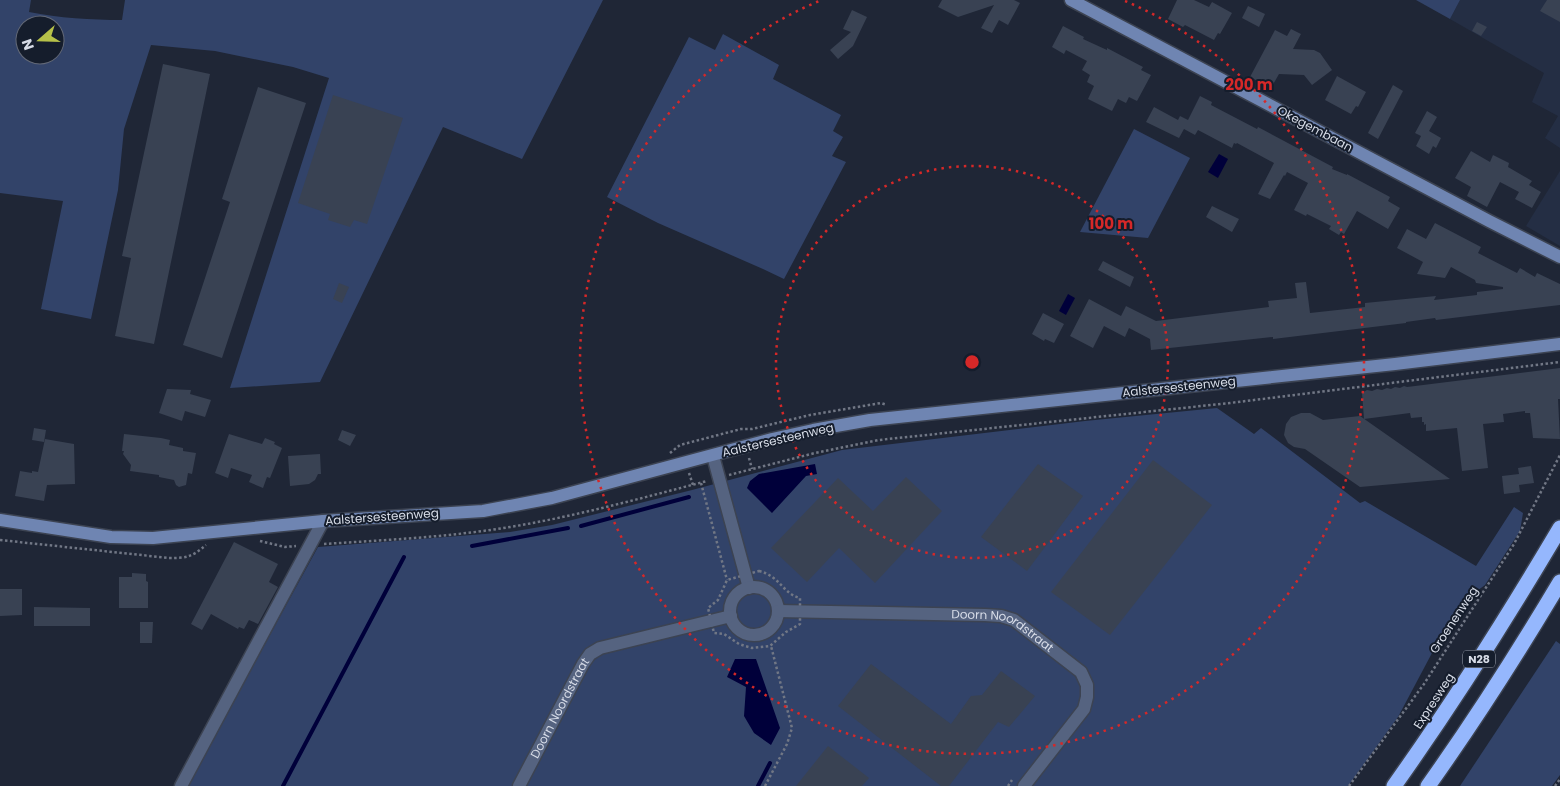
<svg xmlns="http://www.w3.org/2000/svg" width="1560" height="786" viewBox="0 0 1560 786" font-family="Poppins,sans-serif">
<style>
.built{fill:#242e44}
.green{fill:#324369;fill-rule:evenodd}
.water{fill:#00003a}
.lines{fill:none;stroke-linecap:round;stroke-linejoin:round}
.stream{stroke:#00003a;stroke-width:4}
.building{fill:#394253}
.street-casing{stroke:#3c4352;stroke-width:15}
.secondary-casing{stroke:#3c4352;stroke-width:15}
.highway-casing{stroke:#3c4352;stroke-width:18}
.path{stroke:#717785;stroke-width:2.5;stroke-dasharray:2.5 2.5;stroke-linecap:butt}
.street{stroke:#556380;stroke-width:12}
.secondary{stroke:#6f85b2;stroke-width:12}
.highway{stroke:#95b7fd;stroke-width:15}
.ring{fill:none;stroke:#d62828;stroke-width:2.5;stroke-dasharray:2.5 5}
.labels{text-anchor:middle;stroke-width:4;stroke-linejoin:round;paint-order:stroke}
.shield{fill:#151d2c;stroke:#9da3af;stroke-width:1}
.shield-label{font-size:11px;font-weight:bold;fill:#d7dce7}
.street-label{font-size:12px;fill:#d7dce7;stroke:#151d2c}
.centre{fill:#d62828;stroke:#151d2c;stroke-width:2.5}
.ring-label{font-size:15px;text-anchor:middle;font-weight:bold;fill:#d62828;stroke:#151d2c;stroke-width:4;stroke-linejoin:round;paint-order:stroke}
</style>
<rect width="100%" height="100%" fill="#1f2636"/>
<g class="built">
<path d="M1460 0H1560V148L1545 138 1558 116 1532 102 1544 73 1450 19Z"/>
<path d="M1560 171V246L1526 226Z"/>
</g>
<g class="green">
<path d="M0 0H31L29 12C59 18 91 20 122 20L125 0H603L522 159 443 127 320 382 230 388 329 78 293 67 215 51 151 45 124 129 118 190 91 319 41 309 63 201 0 193ZM25 25H55V55H25Z"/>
<path d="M1416 0H1460L1450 19Z"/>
<path d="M723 34 779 65 773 79 841 115 833 131 843 137 832 156 846 162 784 279 763 269 658 223 607 197 689 37 715 50Z"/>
<path d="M1134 129 1190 158 1148 238 1080 232Z"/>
<path d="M1217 408 1254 434 1261 428 1360 503 1365 501 1476 566 1514 507 1523 513 1520 531 1485 585 1466 599 1432 653 1398 717 1348 786H187L318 547 510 532 552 525 692 490 842 450 1085 421Z"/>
<path d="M1556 641 1560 644V775L1552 786H1460Z"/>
</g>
<g class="water">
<path d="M1219 154 1228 159 1218 178 1208 172Z"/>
<path d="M1068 294 1075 298 1066 315 1059 311Z"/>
<path d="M815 464 817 474 806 476 772 513 747 488 750 481 759 474Z"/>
<path d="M735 659H756L780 728 771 745 754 733 744 716 746 687 727 677Z"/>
</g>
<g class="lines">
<g class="stream">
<path d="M581 526 689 497"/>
<path d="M472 546 568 528"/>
<path d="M283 786 404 557"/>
<path d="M758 786 770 763"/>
</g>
</g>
<g class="building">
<path d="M942 0H1014L1020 3 1008 25 999 20 992 33 981 28 994 5 958 17 938 7Z"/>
<path d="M1177 0H1194L1209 7 1212 2 1232 13 1220 34 1218 33 1214 40 1185 25 1183 27 1168 19Z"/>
<path d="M1547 0H1560V22L1540 11Z"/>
<path d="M1248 6 1265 14 1259 27 1242 18Z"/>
<path d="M852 10 867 17 853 46 838 59 830 50 851 32 843 29Z"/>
<path d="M1477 22 1487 27 1481 36 1472 31Z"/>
<path d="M1063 26 1084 37 1083 39 1107 50V48L1143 67 1141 70 1151 75 1137 101 1129 97 1126 103 1118 99 1112 111 1088 99 1094 86 1087 82 1090 75 1082 70 1087 61 1066 50 1064 54 1052 47Z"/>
<path d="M1291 29 1301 34 1293 49 1314 50 1320 53 1332 70 1312 85 1304 75 1279 74 1271 88 1250 77 1275 30 1287 36Z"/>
<path d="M163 64 210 74 154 344 115 336 131 258 122 256Z"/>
<path d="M1337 76 1366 92 1358 107 1356 106 1351 114 1325 100Z"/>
<path d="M1393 85 1403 91 1378 139 1368 133Z"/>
<path d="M258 87 306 103 222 358 183 345 230 202 222 199Z"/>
<path d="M333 95 403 118 367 224 354 220 350 227 328 220 330 214 298 203Z"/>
<path d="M1200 96 1212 102 1211 105 1257 129 1258 127 1333 167 1332 169 1347 175V174L1390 197 1388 201 1400 208 1388 229 1357 211 1344 234 1341 232 1339 235 1329 229 1331 226 1307 214 1306 216 1294 210 1308 183 1287 172 1285 176 1284 175 1270 199 1258 194 1274 163 1237 143 1236 144 1234 143 1232 148 1198 130 1195 135 1184 129 1179 138 1146 122 1154 107 1178 120 1180 116 1188 120Z"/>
<path d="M1427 111 1437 117 1429 131 1441 138 1436 148 1433 146 1429 154 1416 146 1421 136 1415 133Z"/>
<path d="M1471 151 1490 162 1493 155 1509 163 1508 167 1532 181 1529 185 1541 192 1532 208 1515 199 1519 192 1500 182 1487 207 1467 196 1471 187 1455 178Z"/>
<path d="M1212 206 1239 219 1232 232 1206 217Z"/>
<path d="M1435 223 1481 247 1478 253 1517 273 1520 268 1535 277 1537 273 1560 284V305L1436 320 1435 318 1406 322V323L1273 339V337L1151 350 1150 339 1129 328 1125 337 1104 326 1093 348 1070 336 1089 299 1121 316 1126 306 1156 321 1269 307 1268 301 1297 298 1295 283 1306 282 1310 313 1365 307V303L1436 296 1434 300 1477 295V292L1503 289V287L1476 283 1475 280 1451 267 1445 278 1417 274 1423 262 1397 248 1407 229 1426 239Z"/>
<path d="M1103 261 1134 277 1130 287 1098 270Z"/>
<path d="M339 283 349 287 342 303 333 299Z"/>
<path d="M1043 313 1064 324 1054 343 1045 339 1044 341 1032 334Z"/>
<path d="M1560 368V399H1558L1560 439 1533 438 1530 413H1525V411L1503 414 1504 422 1483 424 1488 468 1462 471 1457 428 1426 431V424L1424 425V422H1422V417L1411 418 1410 413 1364 419 1362 393 1367 390 1372 391 1377 389 1382 390 1387 388 1391 389 1395 387 1400 388 1404 386 1407 387Z"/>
<path d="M167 389 191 390 190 394 211 400 205 417 185 411 182 421 159 413Z"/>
<path d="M1301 413H1310L1323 420 1360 416 1450 479 1360 487 1305 449 1294 447 1288 443 1284 435 1286 424 1291 417Z"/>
<path d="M34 428 46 430 44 442 32 440Z"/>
<path d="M342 430 356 435 350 446 338 440Z"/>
<path d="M124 434 161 438 170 440 169 445 183 448V451L196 453 192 474 188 473 186 485 179 487 176 485 174 480 159 477V475L130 471 131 465 123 454 124 451H122Z"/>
<path d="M229 434 262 444 265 438 275 442 274 444 282 448 270 478 267 477 263 488 249 482 252 475 231 468 228 478 215 473Z"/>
<path d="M45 439 74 444 75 484 47 485 44 501 15 496 20 471 32 473V471L38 472Z"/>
<path d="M320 454 321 474H318L315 480 309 484 290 486 288 456Z"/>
<path d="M1153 460 1212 505 1110 635 1051 592Z"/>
<path d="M1038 464 1083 496 1027 571 981 537Z"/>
<path d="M1531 466 1534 483 1519 485 1520 492 1504 494 1502 476 1519 474 1518 468Z"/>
<path d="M906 477 942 511 875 583 839 548 807 582 771 548 838 478 873 511Z"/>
<path d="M234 542 278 564 269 582 278 587 258 624 249 620 244 629 239 627 238 629 211 614 202 630 191 624Z"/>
<path d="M132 573 146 574V581L148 582V608H119V577H132Z"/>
<path d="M0 589H22V615L0 616Z"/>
<path d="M34 607 90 608V626H34Z"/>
<path d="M140 622H153L152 643H140Z"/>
<path d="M871 664 951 724 971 696 982 695 1001 671 1035 696 1009 727 998 722 949 786H941L838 706Z"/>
<path d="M828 746 869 778 862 786H796Z"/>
</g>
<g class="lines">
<g class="street-casing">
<g id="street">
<path d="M713 456 749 588"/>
<circle cx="754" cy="611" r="24"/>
<path id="s1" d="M778 611 985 615 1001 616 1014 620 1081 672 1087 685V697L1084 709 1024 786"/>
<path d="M181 786 323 521"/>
<path id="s2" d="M519 786 583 664 590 654 600 648 731 616"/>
</g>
</g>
<g class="secondary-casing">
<g id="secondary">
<path d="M1071 0 1489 221 1560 257"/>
<path d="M0 520 111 537 153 538 323 521 483 511 552 498 772 439 813 430 870 420 1395 364 1560 344"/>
</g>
</g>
<g class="highway-casing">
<g id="highway">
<path d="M1394 786C1453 703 1508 616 1560 528"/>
<path d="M1428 786C1475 720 1519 651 1560 582"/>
</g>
</g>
<g class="path">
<path d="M670 453 680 445 741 429H752L810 415 881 403 887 405"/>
<path d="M749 458 752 469"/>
<path d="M689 473 693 485"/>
<path d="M729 475 815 453 879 440 1230 403 1560 362"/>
<path d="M701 483 727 580"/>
<path d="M0 540 169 558C187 558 192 557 206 545"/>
<path d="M260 541 285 547 296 546"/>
<path d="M324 544C386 540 449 537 510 527 577 516 642 498 707 481"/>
<path d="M759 571C780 576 783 594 800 598V624L786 632 770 646 752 648 745 646 739 644 724 634 714 633 708 608 718 600 727 580Z"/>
<path d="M765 786 787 744 792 728 771 646"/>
<path d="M1008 786 1012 780"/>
<path d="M1349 786 1424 684 1514 544 1560 455"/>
<path d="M1555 786 1560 779"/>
</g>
<use href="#street" class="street"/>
<use href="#secondary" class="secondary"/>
<use href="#highway" class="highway"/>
</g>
<g class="ring">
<circle cx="972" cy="362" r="196"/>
<path d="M1125 1A392 392 0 1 1 819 1"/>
</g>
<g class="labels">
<rect class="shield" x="1463" y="650.5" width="32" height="17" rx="4"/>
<g class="shield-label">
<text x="1479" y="663">N28</text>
</g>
<g class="street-label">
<text transform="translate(1315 129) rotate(28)" y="4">Okegembaan</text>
<text transform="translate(1179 387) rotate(-6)" y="4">Aalstersesteenweg</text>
<text transform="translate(778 440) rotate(-13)" y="4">Aalstersesteenweg</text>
<text transform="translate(382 517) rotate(-4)" y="4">Aalstersesteenweg</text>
<text transform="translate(1454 620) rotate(-57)" y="4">Groenenweg</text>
<text dy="4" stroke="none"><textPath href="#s1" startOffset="229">Doorn Noordstraat</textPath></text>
<text transform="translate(1434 701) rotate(-57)" y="4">Expresweg</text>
<text dy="4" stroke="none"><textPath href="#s2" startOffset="88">Doorn Noordstraat</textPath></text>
</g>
</g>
<circle cx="972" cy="362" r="8" class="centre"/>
<g class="ring-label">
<text x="1249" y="90">200 m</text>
<text x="1111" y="229">100 m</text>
</g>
<g transform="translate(40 40) rotate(250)"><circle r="24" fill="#151d2c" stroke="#636977"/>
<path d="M0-4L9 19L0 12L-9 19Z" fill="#b6c149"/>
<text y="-8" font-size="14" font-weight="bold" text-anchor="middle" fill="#d7dce7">N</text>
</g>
</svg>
